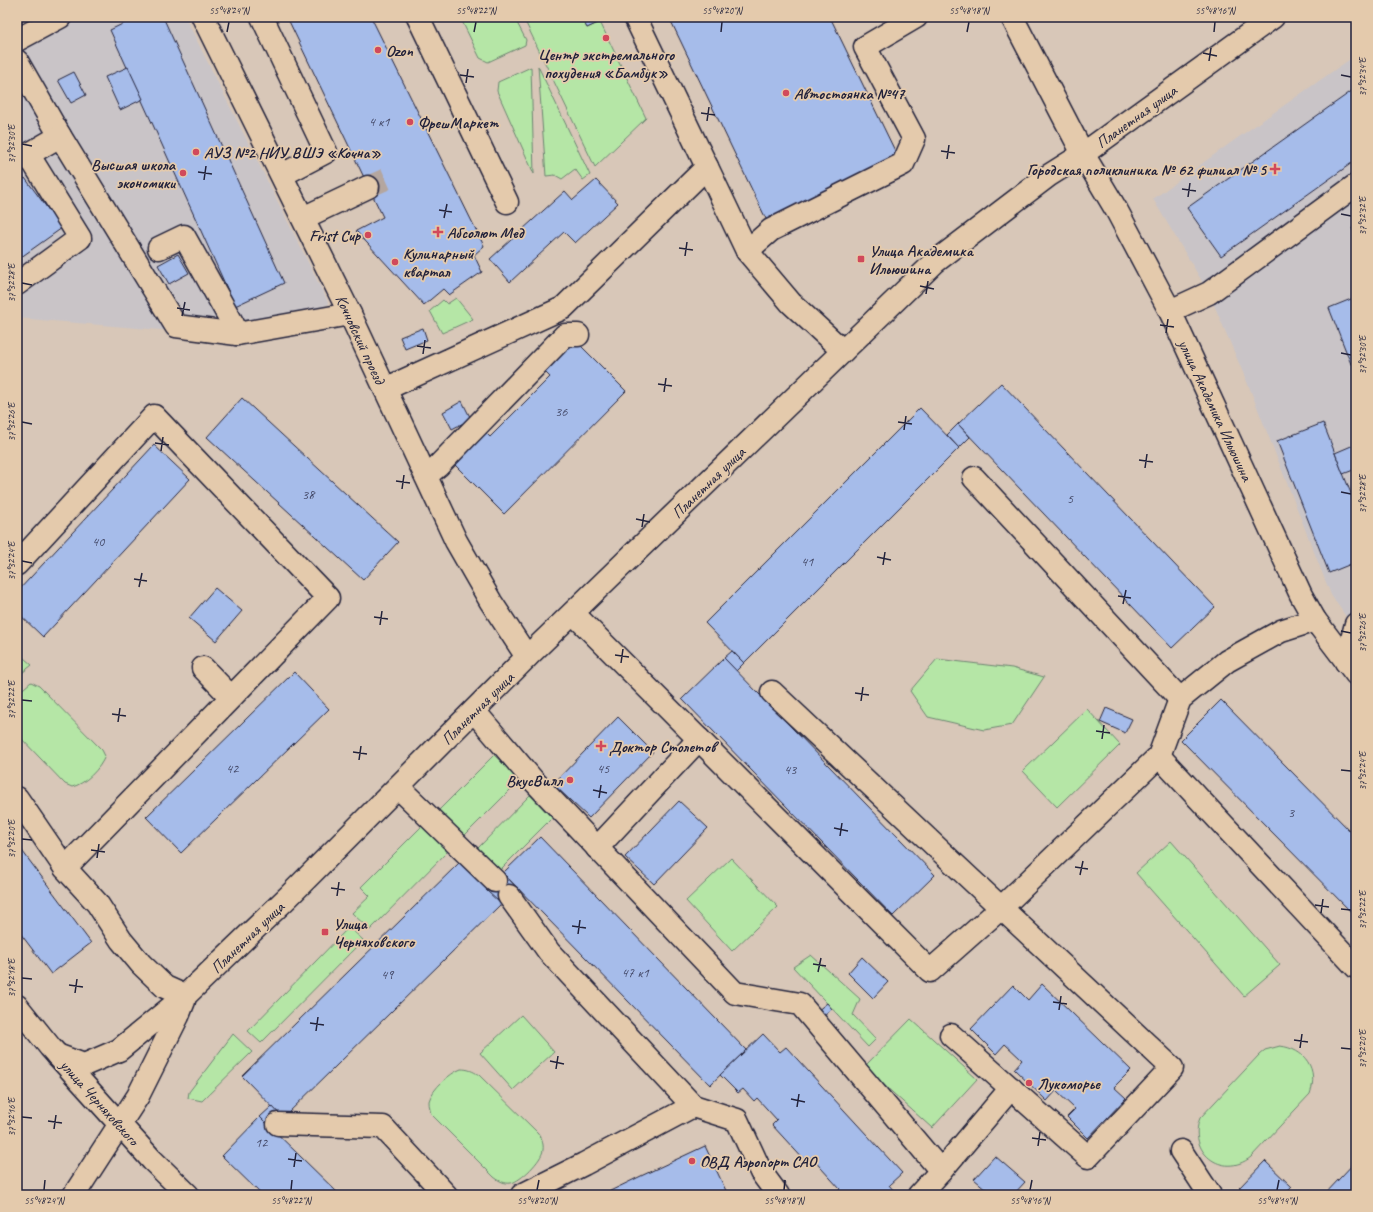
<svg xmlns="http://www.w3.org/2000/svg" width="1373" height="1212" viewBox="0 0 1373 1212" font-family="Caveat,sans-serif">
<style>
.built{fill:#c9c4c7}
.green{fill:#b5e6a6;stroke:#6c8470}
.building{fill:#a6bcea;stroke:#22223b}
.lines{fill:none;stroke-linecap:round;stroke-linejoin:round}
.minor-tunnel{stroke:#b4a69f;stroke-width:22;stroke-dasharray:22 11;stroke-linecap:butt}
.minor-casing{stroke:#22223b;stroke-width:25}
.minor{stroke:#e4caac;stroke-width:22}
.ticks{fill:none;stroke:#22223b;stroke-width:1.5}
.poi-dot{fill:#d1495b;stroke:#e4caac;stroke-width:1.5}
.labels{text-anchor:middle;stroke-width:3.5;stroke-linejoin:round;paint-order:stroke}
.number-label{font-size:14px;fill:#434867}
.poi-label{font-size:16px;font-weight:bold;fill:#22223b;stroke:#e4caac;text-anchor:start}
.street-label{font-size:16px;fill:#22223b;stroke:#e4caac}
.neatline{fill:none;stroke:#22223b;stroke-width:1.5}
.ticks-label{font-size:10px;text-anchor:middle;fill:#22223b}
</style>
<rect width="100%" height="100%" fill="#d8c7b8"/>
<filter id="ink" filterUnits="userSpaceOnUse"><feTurbulence type="fractalNoise" baseFrequency=".025" numOctaves="2"/><feDisplacementMap in="SourceGraphic" scale="8" xChannelSelector="R" yChannelSelector="G"/><feConvolveMatrix kernelMatrix="1 2 1 2 8 2 1 2 1" color-interpolation-filters="sRGB"/></filter>
<g filter="url(#ink)">
<g class="built">
<path d="M74 17H185L329 304 244 342 197 333 17 318V47Z"/>
<path d="M1356 55V619L1347 618 1331 595 1250 389 1209 293 1153 199 1236 139Z"/>
</g>
<g class="green">
<path d="M460 17H514L526 40 525 45 488 62 480 58Z"/>
<path d="M523 17H581L587 28 600 22 646 118 595 167Z"/>
<path d="M538 66 590 175 583 180 575 169 562 179 555 175 546 176Z"/>
<path d="M531 67 534 174 497 91 498 82Z"/>
<path d="M456 298 473 319 442 333 430 311 443 300 447 304Z"/>
<path d="M17 652 32 665 17 677Z"/>
<path d="M937 659 1012 668 1044 677 1012 725 984 730 928 717 910 691Z"/>
<path d="M31 682 39 686 102 750 105 756C100 769 85 784 72 787L65 784 17 734V694Z"/>
<path d="M1087 709 1120 745 1057 807 1023 771Z"/>
<path d="M494 755 520 780 464 836 438 811Z"/>
<path d="M530 795 552 818 499 871 476 850Z"/>
<path d="M425 823 452 847 370 930 352 913 370 896 361 887Z"/>
<path d="M1171 841 1280 965 1244 996 1136 873Z"/>
<path d="M731 858 778 907 732 951 686 901Z"/>
<path d="M349 927 363 940 261 1043 248 1031Z"/>
<path d="M811 955 860 999 853 1015 876 1039 868 1047 793 967Z"/>
<path d="M521 1015 554 1052 513 1090 480 1053Z"/>
<path d="M911 1019 977 1079 932 1128 864 1067Z"/>
<path d="M233 1034 252 1052 202 1101 188 1098 189 1092Z"/>
<path d="M1280 1046C1305 1049 1319 1069 1310 1094L1251 1157C1222 1180 1187 1151 1200 1118L1259 1055 1265 1050Z"/>
<path d="M461 1069C468 1069 473 1071 479 1075L538 1133C541 1138 544 1143 543 1150 542 1160 521 1181 511 1183 505 1184 499 1181 494 1177L431 1114C430 1110 429 1106 429 1101 432 1089 450 1073 461 1069Z"/>
</g>
<g class="building">
<path d="M137 17H163L284 283 235 306 110 30Z"/>
<path d="M287 17H371L484 246 474 255 482 272 449 295 443 289 424 305 356 231 383 217Z"/>
<path d="M581 17H597L600 22 587 28Z"/>
<path d="M669 17H830L898 157 767 221Z"/>
<path d="M128 67 143 99 120 110 105 77Z"/>
<path d="M74 72 86 95 71 103 58 80Z"/>
<path d="M1356 88V160L1221 256 1187 208Z"/>
<path d="M25 178 62 228 17 260V184Z"/>
<path d="M596 180 618 203 575 243 564 232 510 282 490 259 565 191 573 200Z"/>
<path d="M1356 227V238L1352 228Z"/>
<path d="M178 254 189 273 169 284 158 265Z"/>
<path d="M1356 297V362L1351 364 1329 308Z"/>
<path d="M423 328 427 340 405 349 400 337Z"/>
<path d="M576 341 626 391 504 514 454 464 485 432 490 437 550 377 545 372Z"/>
<path d="M1001 383 1215 607 1172 648 958 424Z"/>
<path d="M242 398 398 542 363 580 207 437Z"/>
<path d="M462 401 471 419 452 429 443 412Z"/>
<path d="M920 408 959 448 744 663 705 623Z"/>
<path d="M1323 423 1356 506V562L1329 573 1277 441Z"/>
<path d="M958 424 970 437 959 448 947 435Z"/>
<path d="M1356 444V469L1343 474 1335 453Z"/>
<path d="M154 445 190 479 43 637 17 612V592Z"/>
<path d="M215 588 242 611 216 641 189 618Z"/>
<path d="M732 651 744 663 736 671 724 658Z"/>
<path d="M724 658 935 875 893 916 682 699Z"/>
<path d="M294 672 329 709 181 853 146 817Z"/>
<path d="M1221 700 1356 837V917L1181 740Z"/>
<path d="M1106 708 1132 719 1125 733 1100 722Z"/>
<path d="M618 717 653 752 589 818 553 784Z"/>
<path d="M679 801 708 828 654 884 625 857Z"/>
<path d="M540 837 746 1050 710 1085 503 873Z"/>
<path d="M17 844 91 943 51 974 17 929Z"/>
<path d="M460 862 501 904 283 1118 242 1076Z"/>
<path d="M503 873 517 888 501 904 486 890Z"/>
<path d="M862 957 888 982 873 998 848 973Z"/>
<path d="M1042 984 1131 1070 1114 1087 1126 1098 1088 1138 1067 1117 1075 1109 1056 1091 1047 1101 1014 1069 1022 1060 1005 1044 996 1054 971 1029 1013 985 1028 1000Z"/>
<path d="M827 1003 832 1009 823 1017 817 1011Z"/>
<path d="M763 1034 780 1052 786 1047 902 1173 889 1185 894 1191 890 1195H834L840 1189 811 1157 806 1162 772 1125 777 1120 757 1098 754 1101 743 1089 738 1093 720 1075Z"/>
<path d="M272 1106 283 1118 272 1129 260 1117Z"/>
<path d="M260 1117 340 1195H262L222 1156Z"/>
<path d="M705 1146 728 1195H602L641 1176Z"/>
<path d="M995 1156 1025 1182 1013 1195H993L974 1179Z"/>
<path d="M1265 1161 1292 1187 1284 1195H1246L1239 1188Z"/>
<path d="M1356 1161V1195H1324Z"/>
</g>
<g class="lines">
<path class="minor-tunnel" d="M368 187 386 179"/>
<g class="minor-casing">
<g id="minor">
<path d="M203 17 350 314 456 541 491 602 527 657"/>
<path d="M262 17 326 152 282 175"/>
<path d="M418 17 507 202"/>
<path d="M1012 17 1083 154 1117 211 1170 311 1301 595 1315 620 1356 674"/>
<path d="M17 40 60 17"/>
<path d="M17 61 60 136 176 326 237 334 350 314"/>
<path d="M17 161 60 136"/>
<path d="M707 167 747 251 791 303 843 351"/>
<path d="M303 218 368 187"/>
<path d="M159 248 184 236 233 324 237 334"/>
<path d="M747 251 771 230 903 164 914 139 865 47 916 17"/>
<path d="M17 284 80 238 28 154"/>
<path d="M1170 311 1209 293 1356 185"/>
<path d="M385 389 563 308 707 167 635 17"/>
<path d="M426 476 438 466 565 335H578"/>
<path d="M974 478 1180 699"/>
<path d="M17 564 154 416 328 598 65 868"/>
<path d="M573 613 930 971 1001 908 1159 756 1180 699 1227 661 1281 631 1315 620"/>
<path d="M1346 662 1356 624"/>
<path d="M203 668 231 697"/>
<path d="M772 692 949 859 1172 1068 1088 1157 951 1035"/>
<path d="M474 711 532 779 735 993 800 1004 941 1171 919 1195"/>
<path d="M1159 756 1356 967"/>
<path d="M398 787 495 881"/>
<path d="M17 798 65 868 97 903 121 940 141 964 165 987 185 996"/>
<path d="M597 848 699 739"/>
<path d="M509 896 549 952 693 1106 737 1120 761 1172 778 1195"/>
<path d="M17 1006 50 1047 152 1160 188 1195"/>
<path d="M57 1055 84 1065 119 1050 185 996 289 896 527 657 935 262 1048 176 1083 154 1273 17"/>
<path d="M278 1124 383 1127 446 1195"/>
<path d="M1181 1151 1210 1195"/>
<path d="M941 1171 1011 1088"/>
<path d="M74 1195 138 1096 178 1016 184 1001"/>
<path d="M522 1195 584 1164 693 1106"/>
</g>
</g>
<use href="#minor" class="minor"/>
</g>
</g>
<path class="ticks" d="M227 32 229 22M474 32 476 22M721 32 722 22M967 32 969 22M1214 32 1215 22M1203 53 1217 56M1209 61 1211 48M460 75 474 77M1341 75 1351 77M466 83 468 69M701 113 715 115M707 121 709 107M22 144 32 146M941 151 955 153M947 159 949 145M198 172 212 174M204 180 206 166M1182 189 1196 191M1188 197 1190 183M439 210 452 212M1341 214 1351 216M444 218 447 204M679 248 693 250M685 256 687 242M22 283 32 285M920 286 934 289M926 294 928 281M177 308 190 310M182 316 185 302M1160 325 1174 327M1166 333 1168 319M417 346 431 348M1341 353 1351 355M423 354 425 340M658 384 672 386M664 392 666 378M22 422 32 424M898 422 912 424M904 430 906 416M155 443 169 445M161 451 163 437M1139 460 1153 462M1145 468 1147 454M396 481 410 483M402 489 404 475M1341 492 1351 494M636 519 650 522M642 527 644 514M877 557 891 560M22 561 32 563M883 565 885 552M134 579 147 581M139 587 142 573M1118 596 1131 598M1123 604 1126 590M374 617 388 619M380 625 382 611M1341 631 1351 633M615 655 629 657M621 663 623 649M855 693 869 695M22 700 32 701M861 701 863 687M112 714 126 716M118 722 120 708M1096 731 1110 733M1102 739 1104 725M353 752 367 754M359 760 361 746M1341 770 1351 771M593 790 607 793M599 798 601 785M834 828 848 831M840 836 842 823M22 839 32 840M91 850 105 852M97 858 99 844M1075 867 1088 869M1080 875 1083 861M331 888 345 890M337 896 339 882M1315 905 1329 907M1341 909 1351 910M1321 913 1323 899M572 926 586 928M578 934 580 920M813 964 826 966M818 972 821 958M22 978 32 979M69 985 83 987M75 993 77 979M1053 1002 1067 1004M1059 1010 1061 996M310 1023 324 1025M316 1031 318 1017M1294 1040 1308 1042M1300 1048 1302 1034M1341 1048 1351 1049M550 1061 564 1064M556 1069 558 1056M791 1099 805 1102M797 1107 799 1094M22 1117 32 1118M48 1121 62 1123M54 1129 56 1115M1032 1138 1046 1140M1038 1146 1040 1132M288 1159 302 1161M294 1167 296 1153M44 1190 45 1180M291 1190 292 1180M537 1190 539 1180M784 1190 785 1180M1030 1190 1032 1180M1277 1190 1279 1180"/>
<g class="poi-dot">
<circle cx="606" cy="38" r="4"/>
<circle cx="378" cy="50" r="4"/>
<circle cx="786" cy="93" r="4"/>
<circle cx="410" cy="122" r="4"/>
<circle cx="196" cy="152" r="4"/>
<path d="M1273 163h4v4h4v4h-4v4h-4v-4h-4v-4h4z"/>
<circle cx="183" cy="173" r="4"/>
<path d="M436 226h4v4h4v4h-4v4h-4v-4h-4v-4h4z"/>
<circle cx="368" cy="235" r="4"/>
<rect x="857" y="255" width="8" height="8" rx="2"/>
<circle cx="395" cy="262" r="4"/>
<path d="M599 740h4v4h4v4h-4v4h-4v-4h-4v-4h4z"/>
<circle cx="570" cy="780" r="4"/>
<rect x="321" y="928" width="8" height="8" rx="2"/>
<circle cx="1029" cy="1083" r="4"/>
<circle cx="692" cy="1161" r="4"/>
</g>
<g class="labels">
<g class="number-label">
<text x="379" y="126">4 к1</text>
<text x="561" y="416">36</text>
<text x="308" y="499">38</text>
<text x="1070" y="503">5</text>
<text x="98" y="546">40</text>
<text x="807" y="566">41</text>
<text x="232" y="773">42</text>
<text x="603" y="773">45</text>
<text x="790" y="774">43</text>
<text x="1291" y="817">3</text>
<text x="635" y="977">47 к1</text>
<text x="387" y="979">49</text>
<text x="261" y="1147">12</text>
</g>
<g class="poi-label">
<text x="386" y="56">Ozon</text>
<text x="606" y="60" text-anchor="middle">Центр экстремального<tspan x="606" dy="18">похудения «Бамбук»</tspan></text>
<text x="794" y="99">Автостоянка №47</text>
<text x="418" y="128">ФрешМаркет</text>
<text x="204" y="158">АУЗ №2 НИУ ВШЭ «Кочна»</text>
<text x="175" y="170" text-anchor="end">Высшая школа<tspan x="175" dy="18">экономики</tspan></text>
<text x="1266" y="175" text-anchor="end">Городская поликлиника № 62 филиал № 5</text>
<text x="447" y="238">Абсолют Мед</text>
<text x="360" y="241" text-anchor="end">Frist Cup</text>
<text x="869" y="256">Улица Академика<tspan x="869" dy="18">Ильюшина</tspan></text>
<text x="403" y="259">Кулинарный<tspan x="403" dy="18">квартал</tspan></text>
<text x="609" y="752">Доктор Столетов</text>
<text x="562" y="786" text-anchor="end">ВкусВилл</text>
<text x="333" y="929">Улица<tspan x="333" dy="18">Черняховского</tspan></text>
<text x="1037" y="1089">Лукоморье</text>
<text x="700" y="1167">ОВД Аэропорт САО</text>
</g>
<g class="street-label">
<text transform="translate(1136 116) rotate(-36)" y="6">Планетная улица</text>
<text transform="translate(361 339) rotate(65)" y="6">Кочновский проезд</text>
<text transform="translate(1216 410) rotate(65)" y="6">улица Академика Ильюшина</text>
<text transform="translate(708 482) rotate(-44)" y="6">Планетная улица</text>
<text transform="translate(477 708) rotate(-45)" y="6">Планетная улица</text>
<text transform="translate(247 937) rotate(-44)" y="6">Планетная улица</text>
<text transform="translate(100 1102) rotate(48)" y="6">улица Черняховского</text>
</g>
</g>
<rect width="1373" height="1212" fill="none" stroke="#e4caac" stroke-width="44"/>
<rect x="22" y="22" width="1329" height="1168" class="neatline"/>
<g class="ticks-label">
<text x="229" y="14">55°48'24"N</text>
<text x="476" y="14">55°48'22"N</text>
<text x="722" y="14">55°48'20"N</text>
<text x="969" y="14">55°48'18"N</text>
<text x="1215" y="14">55°48'16"N</text>
<text transform="translate(1362 77) rotate(-90)" y="4">37°32'34"E</text>
<text transform="translate(11 144) rotate(-90)" y="4">37°32'30"E</text>
<text transform="translate(1362 216) rotate(-90)" y="4">37°32'32"E</text>
<text transform="translate(11 283) rotate(-90)" y="4">37°32'28"E</text>
<text transform="translate(1362 355) rotate(-90)" y="4">37°32'30"E</text>
<text transform="translate(11 422) rotate(-90)" y="4">37°32'26"E</text>
<text transform="translate(1362 494) rotate(-90)" y="4">37°32'28"E</text>
<text transform="translate(11 561) rotate(-90)" y="4">37°32'24"E</text>
<text transform="translate(1362 633) rotate(-90)" y="4">37°32'26"E</text>
<text transform="translate(11 700) rotate(-90)" y="4">37°32'22"E</text>
<text transform="translate(1362 771) rotate(-90)" y="4">37°32'24"E</text>
<text transform="translate(11 839) rotate(-90)" y="4">37°32'20"E</text>
<text transform="translate(1362 910) rotate(-90)" y="4">37°32'22"E</text>
<text transform="translate(11 978) rotate(-90)" y="4">37°32'18"E</text>
<text transform="translate(1362 1049) rotate(-90)" y="4">37°32'20"E</text>
<text transform="translate(11 1117) rotate(-90)" y="4">37°32'16"E</text>
<text x="44" y="1204">55°48'24"N</text>
<text x="291" y="1204">55°48'22"N</text>
<text x="537" y="1204">55°48'20"N</text>
<text x="784" y="1204">55°48'18"N</text>
<text x="1030" y="1204">55°48'16"N</text>
<text x="1277" y="1204">55°48'14"N</text>
</g>
</svg>
